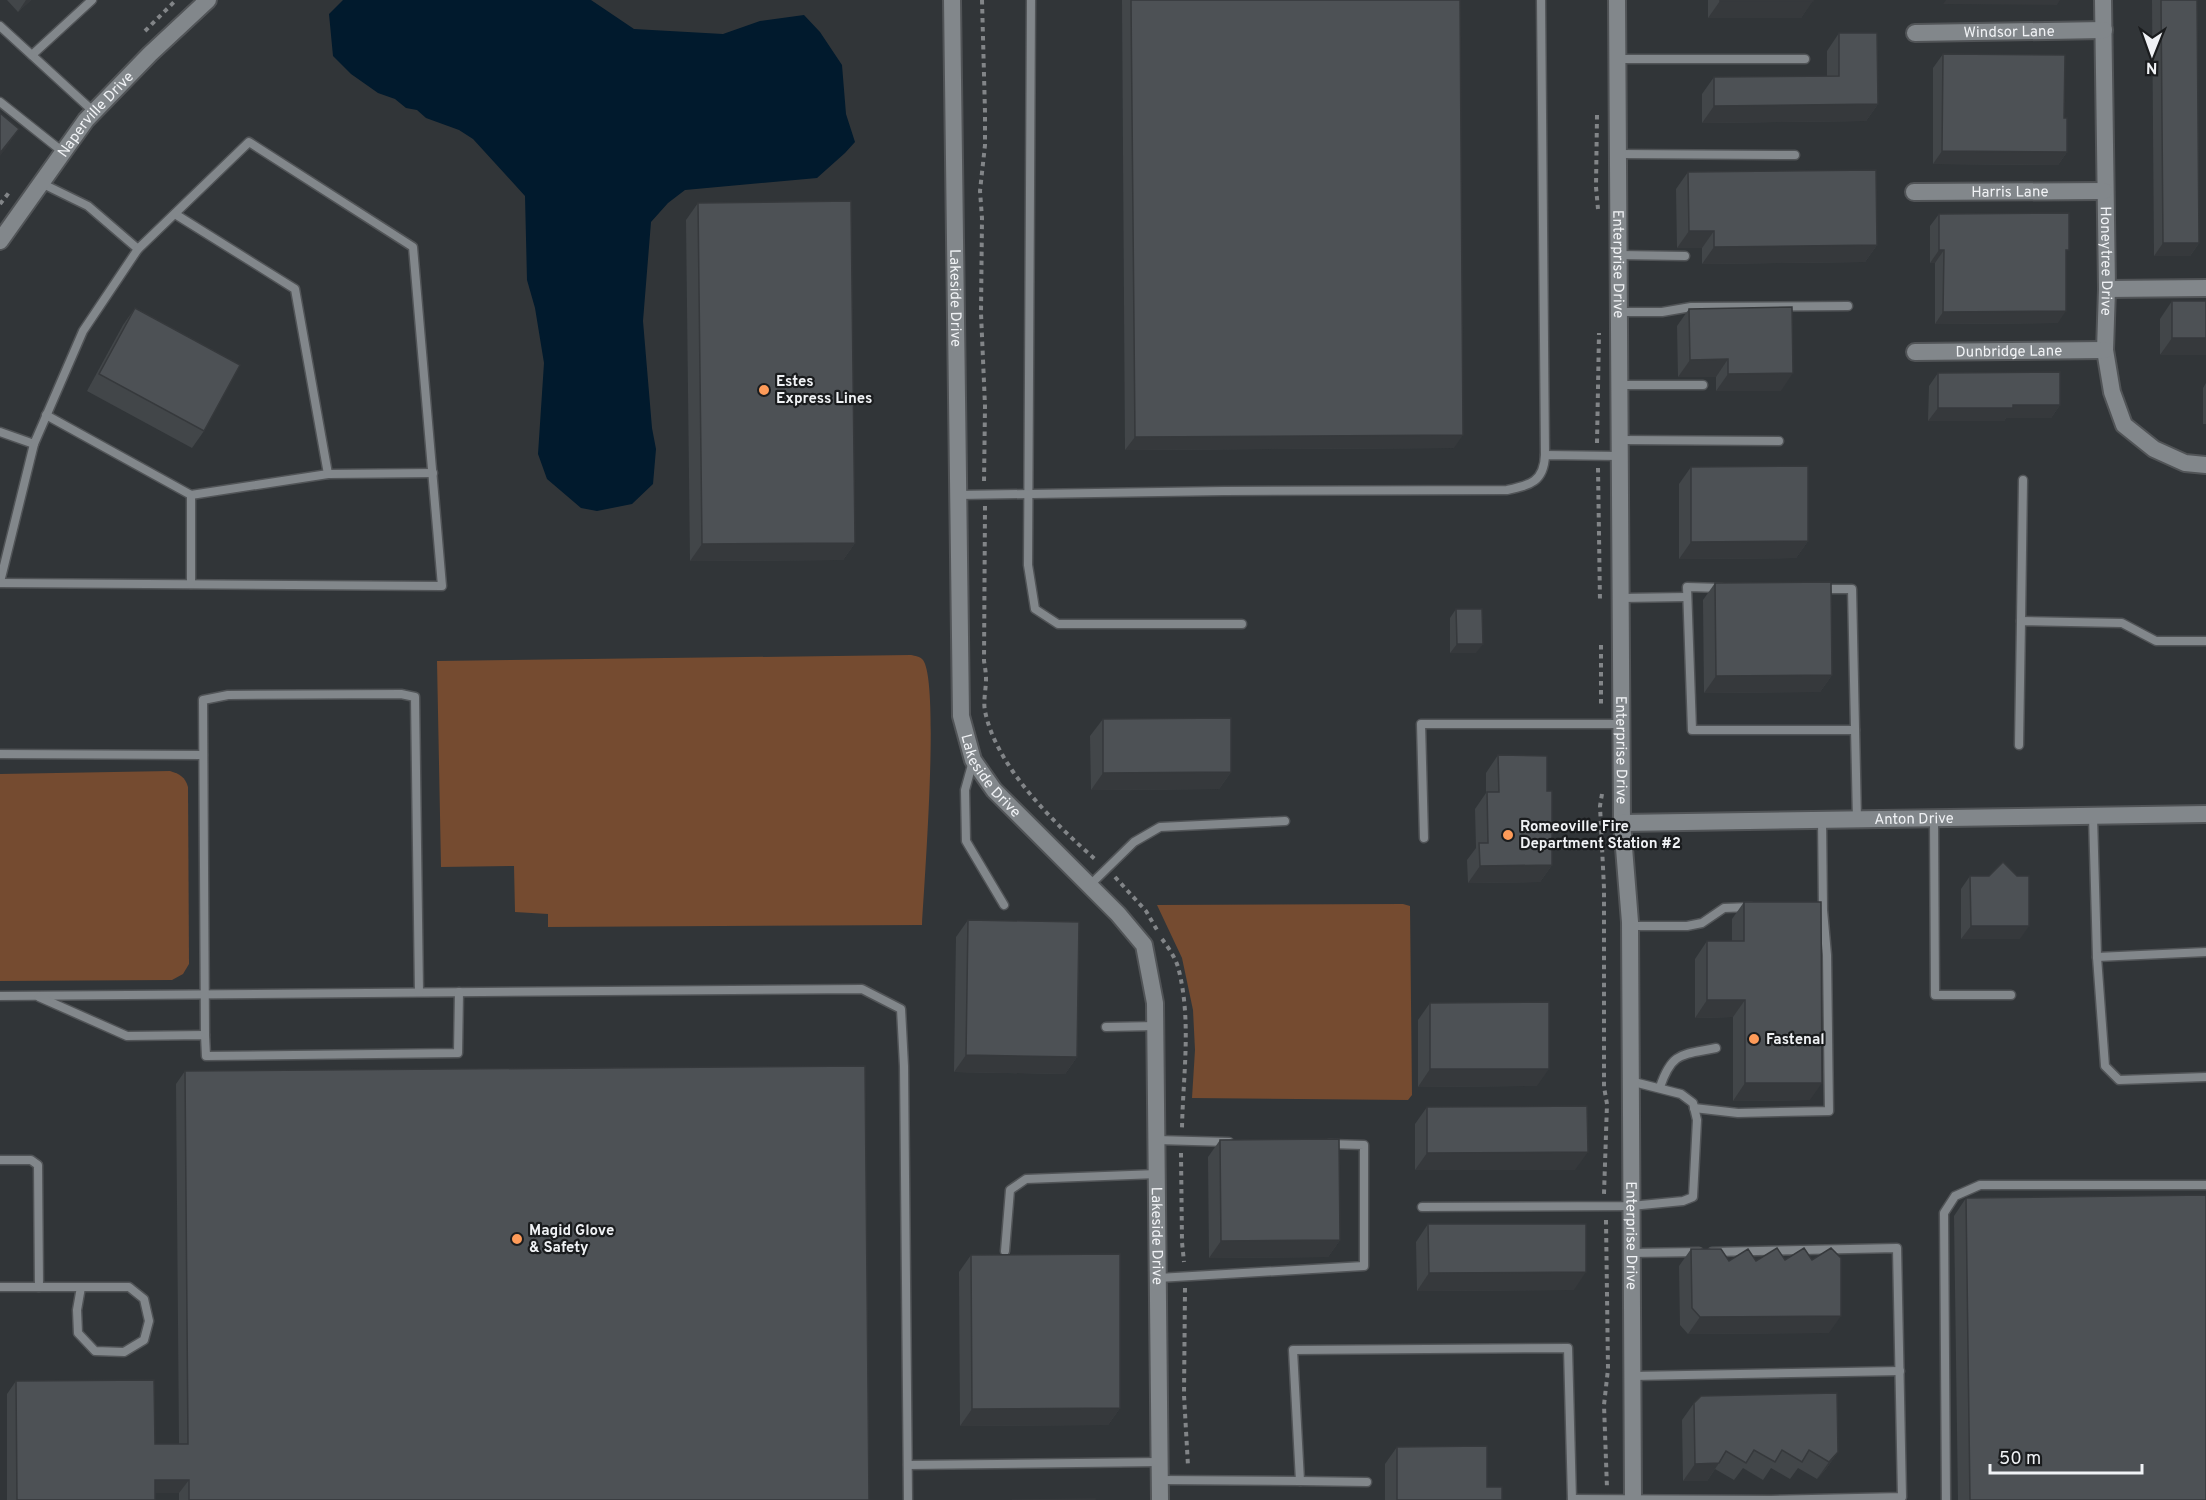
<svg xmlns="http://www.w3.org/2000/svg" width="2206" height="1500" viewBox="0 0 2206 1500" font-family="Overpass,sans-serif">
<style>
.green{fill:#754b30}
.water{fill:#011a2d}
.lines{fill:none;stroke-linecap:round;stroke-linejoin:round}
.lane-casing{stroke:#515457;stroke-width:11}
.street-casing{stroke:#515457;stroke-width:20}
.path{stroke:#828588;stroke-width:4;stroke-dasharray:4.5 4.5;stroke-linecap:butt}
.lane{stroke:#82878b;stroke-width:8}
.street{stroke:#82878b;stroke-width:16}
.wall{fill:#424649}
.shaded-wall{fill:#36393c}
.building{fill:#4d5155;stroke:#36393c;stroke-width:1.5}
.poi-dot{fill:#fe9b59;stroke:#1a1c1e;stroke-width:2}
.labels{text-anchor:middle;stroke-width:4.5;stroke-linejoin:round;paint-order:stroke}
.street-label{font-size:15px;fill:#f0f2f5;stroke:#1a1c1e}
.poi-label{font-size:15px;font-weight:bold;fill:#f0f2f5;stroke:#1a1c1e;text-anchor:start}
</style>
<rect width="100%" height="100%" fill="#313538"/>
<g class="green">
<path d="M911 655C915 656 920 656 923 660 940 683 924 885 922 925L548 927V914L515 912 514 866 441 867 437 661Z"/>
<path d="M170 771C180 774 185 777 188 787L189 964 183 974 172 980 0 981V774Z"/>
<path d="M1403 904 1410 906 1412 1095 1408 1100 1192 1098 1195 1050 1193 1010 1182 958 1157 905Z"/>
</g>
<path class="water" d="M343 0H591L634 29 723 34 760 21 804 15 820 32 842 65 846 114 855 142 845 153 817 178 685 190 668 203 651 222 643 321 652 428 656 449 653 484 632 504 597 511 581 508 547 479 538 454 544 363 535 308 527 280 525 196 473 139 459 130 426 118 417 110 406 108 395 99 378 93 351 74 333 56 329 14Z"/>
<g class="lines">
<g class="lane-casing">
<g id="lane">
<path d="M1031 0 1028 565 1035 609 1058 624H1242"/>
<path d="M1541 0 1545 455"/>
<path d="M0 26 94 112"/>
<path d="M32 55 92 0"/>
<path d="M1617 59H1805"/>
<path d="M0 102 63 152"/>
<path d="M1618 154 1795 155"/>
<path d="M1619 255 1685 256"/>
<path d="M1619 312H1662L1691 307 1848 306"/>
<path d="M1619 385H1703"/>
<path d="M46 415 191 495 328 474 295 289 175 214"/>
<path d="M0 432 34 444 83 331 138 249 88 206 41 183"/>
<path d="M1620 440 1779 441"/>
<path d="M328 474 433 473"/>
<path d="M958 495 1224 491 1507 490C1530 485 1544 482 1545 455L1620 456"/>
<path d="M0 582 34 444"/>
<path d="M0 583 442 586 413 247 249 142 138 249"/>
<path d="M191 584V495"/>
<path d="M1722 588 1687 587 1692 730H1855"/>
<path d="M1822 589H1852L1857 820"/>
<path d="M1621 598 1686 597"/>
<path d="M2021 621 2023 480"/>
<path d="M2019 745 2021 621 2122 623 2156 641H2206"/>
<path d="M0 754 203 755"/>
<path d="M973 761 965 790 966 841 1004 905"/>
<path d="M2093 816 2097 957 2105 1066 2119 1080 2206 1077"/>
<path d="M1934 818 1935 995H2011"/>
<path d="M1424 838 1421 724H1621"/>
<path d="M1090 885 1134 842 1160 827 1285 821"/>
<path d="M1630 926H1687L1702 923 1724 908 1751 907"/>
<path d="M2097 957 2206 952"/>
<path d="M0 996 862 989 901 1009 904 1066 908 1500"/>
<path d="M39 997 127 1036 205 1035 206 1056 458 1053 459 992"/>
<path d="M1106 1027 1156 1026"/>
<path d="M205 1035 203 700 228 695 401 694 415 697 419 992"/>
<path d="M1660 1087C1672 1052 1681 1055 1716 1048"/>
<path d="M1694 1108 1738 1113 1829 1111 1827 955 1823 910 1822 820"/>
<path d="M1157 1140 1229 1142"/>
<path d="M0 1160H31L38 1165 39 1287"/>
<path d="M1422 1207 1631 1206 1683 1201 1693 1197 1697 1120 1693 1103 1681 1094 1630 1081"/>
<path d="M1005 1251 1010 1190 1026 1179 1157 1174"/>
<path d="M1631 1253 1699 1252"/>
<path d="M1158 1278 1364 1266V1145L1329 1144"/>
<path d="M0 1287H129L144 1299 149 1321 144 1340 124 1352 95 1351 78 1333 77 1310 81 1287"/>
<path d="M1632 1376 1900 1371"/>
<path d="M908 1465 1160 1462"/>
<path d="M1160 1480 1300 1481 1293 1350 1568 1348 1572 1500"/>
<path d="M1300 1481 1367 1482"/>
<path d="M1572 1499 1771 1500 1902 1497 1897 1248 1712 1252"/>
<path d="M1946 1500 1944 1213 1955 1196 1980 1185H2206"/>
</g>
</g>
<g class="street-casing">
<g id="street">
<path id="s1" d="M952 0 961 716 973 760 994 790 1118 914 1144 945 1155 1003 1160 1500"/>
<path id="s2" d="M1617 0 1622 823 1630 922 1633 1500"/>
<path id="s3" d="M2103 0 2107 289 2105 350 2112 392 2124 425 2154 449 2185 463 2206 465"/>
<path id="s4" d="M1915 33 2104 30"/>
<path id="s5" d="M1914 192 2104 191"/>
<path id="s6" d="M0 241 86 120 150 54 208 0"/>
<path d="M2107 289 2206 288"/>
<path id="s7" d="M1915 352 2105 350"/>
<path id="s8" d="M1622 823 2206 814"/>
</g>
</g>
<g class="path">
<path d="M982 0 985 112V145L980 191 982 218 981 313 985 406 984 483"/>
<path d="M145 31 176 0"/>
<path d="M1597 115 1596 187 1598 209"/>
<path d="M0 204 11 190"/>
<path d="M1597 443 1599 333"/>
<path d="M1598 468 1600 602"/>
<path d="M985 506 984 661C985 667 986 673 986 679 986 690 983 701 985 711 996 767 1055 824 1096 860"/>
<path d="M1601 645V707"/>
<path d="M1602 794 1600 806 1604 888V1087L1607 1104 1604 1194"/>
<path d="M1115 877 1146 911 1157 930"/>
<path d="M1162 939C1168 947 1175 957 1178 967 1192 1019 1183 1075 1182 1128"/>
<path d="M1181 1153 1182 1242 1184 1262"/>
<path d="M1606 1220 1608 1369 1604 1405 1607 1488"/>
<path d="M1185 1288 1184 1395 1188 1466"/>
</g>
<use href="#lane" class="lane"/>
<use href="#street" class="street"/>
</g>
<g class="wall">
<path d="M7 0H31L18 12Z"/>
<path d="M1122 0H1460L1454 448 1125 450Z"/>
<path d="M1708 0H1813L1801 18H1708Z"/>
<path d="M2152 0H2197L2199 243 2190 256H2154Z"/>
<path d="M1839 33 1878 104 1866 121 1702 123V94L1714 77 1827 76V51Z"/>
<path d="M1943 54 2064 118 2067 152 2058 165 1933 164V68Z"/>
<path d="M1688 172 1877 245 1865 262 1702 264V248H1677L1676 189Z"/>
<path d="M698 203 855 543 843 560 690 561 686 220Z"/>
<path d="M1939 214 2066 255 2058 323 1935 324V263H1930V226Z"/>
<path d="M2172 301H2206L2160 355V319Z"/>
<path d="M135 308 204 431 192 448 87 391 123 325Z"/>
<path d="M1689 309 1781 391H1716V377H1678L1677 326Z"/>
<path d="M1938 373 2060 405 2051 418H2006L2004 421H1928L1929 386Z"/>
<path d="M2206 383V424H2203V388Z"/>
<path d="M1691 467 1808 541 1796 558 1679 559V484Z"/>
<path d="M1715 583 1832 675 1820 692 1704 693 1703 600Z"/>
<path d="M1456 609 1476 653H1450V618Z"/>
<path d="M1103 719 1231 772 1219 789 1091 790 1090 736Z"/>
<path d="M1498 755 1547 791 1552 865 1540 882 1468 883 1467 860 1476 848 1475 809 1486 793V773Z"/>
<path d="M1970 876 2020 939H1961V889Z"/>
<path d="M1744 902 1810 1100 1733 1101V1017L1695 1018V959L1707 941H1732V919Z"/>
<path d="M968 920 1077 1057 1065 1074 954 1072 956 937Z"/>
<path d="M1430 1003 1537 1086 1418 1087V1020Z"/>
<path d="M185 1071 869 1500H179V1493H155V1500H7V1394L16 1381 155 1444H179L176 1084Z"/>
<path d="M1427 1107 1575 1170H1415V1124Z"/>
<path d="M1220 1140 1340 1240 1328 1257 1209 1258 1208 1157Z"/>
<path d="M1966 1198 2206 1500H1958L1954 1216Z"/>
<path d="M1428 1224 1574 1290 1417 1291 1416 1242Z"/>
<path d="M1691 1249 1729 1261H1756L1829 1333 1688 1334 1680 1325 1679 1266Z"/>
<path d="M971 1255 1120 1408 1108 1425 960 1426 959 1272Z"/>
<path d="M1694 1403 1838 1452 1826 1469 1817 1479 1798 1468 1790 1479 1771 1468 1763 1480 1743 1468 1734 1480 1715 1469 1707 1481H1683L1682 1420Z"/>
<path d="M1397 1447 1487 1487 1502 1500H1385V1464Z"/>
</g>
<g class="shaded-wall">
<path d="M26 0H31L18 12Z"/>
<path d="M1946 0H2060L2057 5 1943 4Z"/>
<path d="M1720 1H1813L1801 18H1708Z"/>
<path d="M1878 104 1866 121 1702 123 1714 106Z"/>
<path d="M19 129 7 147 0 156V153Z"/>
<path d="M1942 151 2067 152 2058 165 1933 164Z"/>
<path d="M1689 231H1714L1702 248H1677Z"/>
<path d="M2163 243H2199L2190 256H2154Z"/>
<path d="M1877 245 1865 262 1702 264 1714 247Z"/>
<path d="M1939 250H1944L1935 263H1930Z"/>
<path d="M2066 311 2058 323 1935 324 1943 312Z"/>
<path d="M2172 338H2206V355H2160Z"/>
<path d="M1728 359 1716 377H1678L1690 360Z"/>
<path d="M1793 373 1781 391H1716L1728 374Z"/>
<path d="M2013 405H2060L2051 418H2006L2004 421H1928L1938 408Z"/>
<path d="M1463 435 1454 448 1125 450 1135 437Z"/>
<path d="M1808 541 1796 558 1679 559 1691 542Z"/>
<path d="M855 543 843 560 690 561 702 544Z"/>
<path d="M1457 644H1483L1476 653H1450Z"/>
<path d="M1832 675 1820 692 1704 693 1716 676Z"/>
<path d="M1231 772 1219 789 1091 790 1103 773Z"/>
<path d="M1552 865 1540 882 1468 883 1480 866Z"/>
<path d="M1971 926H2029L2020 939H1961Z"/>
<path d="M1707 1000H1745L1733 1017 1695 1018Z"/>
<path d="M966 1055 1077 1057 1065 1074 954 1072Z"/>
<path d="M1430 1069H1549L1537 1086 1418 1087Z"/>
<path d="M1745 1083H1822L1810 1100 1733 1101Z"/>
<path d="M1588 1152 1575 1170H1415L1427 1153Z"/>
<path d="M1340 1240 1328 1257 1209 1258 1221 1241Z"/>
<path d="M1586 1272 1574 1290 1417 1291 1429 1273Z"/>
<path d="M1841 1316 1829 1333 1688 1334 1700 1317Z"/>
<path d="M1120 1408 1108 1425 960 1426 972 1409Z"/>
<path d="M1838 1452 1826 1469 1817 1479 1829 1462Z"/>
<path d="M1719 1463 1707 1481H1683L1695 1464Z"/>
<path d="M155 1480H189L179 1493H146Z"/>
</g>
<g class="building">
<path d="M1131 0H1460L1463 435 1135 437Z"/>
<rect x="1720" y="0" width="93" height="1"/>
<path d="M2161 0H2197L2199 243H2163Z"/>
<path d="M1839 33H1877L1878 104 1714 106V77L1839 76Z"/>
<path d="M1943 54 2065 55 2064 118H2067V152L1942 151Z"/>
<path d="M0 113 19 129 0 153Z"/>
<path d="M1876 170 1877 245 1714 247V231H1689L1688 172Z"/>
<path d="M851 201 855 543 702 544 698 203Z"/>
<path d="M2069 213V250H2066V311L1943 312 1944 250H1939V214Z"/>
<rect x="2172" y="301" width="34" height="37"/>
<path d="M1792 307 1793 373 1728 374V359L1690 360 1689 309Z"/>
<path d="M135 308 240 365 204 431 99 374Z"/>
<path d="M2060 372V405H2013V408H1938V373Z"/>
<path d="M1808 466V541L1691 542V467Z"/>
<path d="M1831 582 1832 675 1716 676 1715 583Z"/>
<path d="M1456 609H1482L1483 644H1457Z"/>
<path d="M1231 718V772L1103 773V719Z"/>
<path d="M1498 755 1547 756V791H1552V865L1480 866 1479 843H1488L1487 792H1499Z"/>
<path d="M2003 862 2017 876H2029V926H1971L1970 876H1989Z"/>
<path d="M1744 902H1821L1822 1083H1745V1000H1707V941H1744Z"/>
<path d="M968 920 1079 922 1077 1057 966 1055Z"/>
<path d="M1549 1002V1069H1430V1003Z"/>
<path d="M865 1066 869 1500H189V1480H155V1500H17L16 1381 154 1380 155 1444H188L185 1071Z"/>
<path d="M1587 1106 1588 1152 1427 1153V1107Z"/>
<path d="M1339 1139 1340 1240 1221 1241 1220 1140Z"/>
<path d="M2206 1195V1500H1970L1966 1198Z"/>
<path d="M1428 1224H1586V1272L1429 1273Z"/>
<path d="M1777 1248 1785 1260 1804 1248 1812 1260 1831 1248 1841 1258V1316L1700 1317 1692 1308 1691 1249H1721L1729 1261 1748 1249 1756 1261Z"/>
<path d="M1120 1254V1408L972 1409 971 1255Z"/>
<path d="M1837 1393 1838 1452 1829 1462 1809 1450 1802 1462 1782 1450 1775 1462 1754 1450 1746 1463 1726 1451 1719 1463 1695 1464 1694 1403 1701 1396Z"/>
<path d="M1487 1446V1487H1502V1500H1397V1447Z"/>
<path d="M1095 1499V1500H1012Z"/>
</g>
<g class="poi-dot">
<circle cx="764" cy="390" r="6"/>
<circle cx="1508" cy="835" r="6"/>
<circle cx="1754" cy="1039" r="6"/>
<circle cx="517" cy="1239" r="6"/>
</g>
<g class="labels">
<g class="street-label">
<text dy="5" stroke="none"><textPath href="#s4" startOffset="94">Windsor Lane</textPath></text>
<text dy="5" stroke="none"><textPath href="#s6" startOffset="159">Naperville Drive</textPath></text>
<text dy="5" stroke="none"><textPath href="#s5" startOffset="96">Harris Lane</textPath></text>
<text dy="5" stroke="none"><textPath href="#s3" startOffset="261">Honeytree Drive</textPath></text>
<text dy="5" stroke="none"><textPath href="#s2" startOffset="264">Enterprise Drive</textPath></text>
<text dy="5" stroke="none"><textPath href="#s1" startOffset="298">Lakeside Drive</textPath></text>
<text dy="5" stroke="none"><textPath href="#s7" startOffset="94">Dunbridge Lane</textPath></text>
<text dy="5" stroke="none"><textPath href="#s2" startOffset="750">Enterprise Drive</textPath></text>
<text dy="5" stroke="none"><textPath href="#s1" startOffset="784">Lakeside Drive</textPath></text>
<text dy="5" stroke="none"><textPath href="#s8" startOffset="292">Anton Drive</textPath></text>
<text dy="5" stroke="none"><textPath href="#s2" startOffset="1236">Enterprise Drive</textPath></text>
<text dy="5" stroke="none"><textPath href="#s1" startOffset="1306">Lakeside Drive</textPath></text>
</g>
<g class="poi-label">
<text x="776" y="386">Estes<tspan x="776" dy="17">Express Lines</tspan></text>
<text x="1520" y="831">Romeoville Fire<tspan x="1520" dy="17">Department Station #2</tspan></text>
<text x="1766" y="1044">Fastenal</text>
<text x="529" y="1235">Magid Glove<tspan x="529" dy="17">&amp; Safety</tspan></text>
</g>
</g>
<g transform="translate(2152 54) rotate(181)" stroke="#1a1c1e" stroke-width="4.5" paint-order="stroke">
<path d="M0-4.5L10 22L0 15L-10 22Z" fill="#f0f2f5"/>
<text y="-9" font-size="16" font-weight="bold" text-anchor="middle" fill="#f0f2f5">N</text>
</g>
<path d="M1990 1464v9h152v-9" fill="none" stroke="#f0f2f5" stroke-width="3"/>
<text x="1999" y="1464" font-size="18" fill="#f0f2f5" stroke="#1a1c1e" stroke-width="4.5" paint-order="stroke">50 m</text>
</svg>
